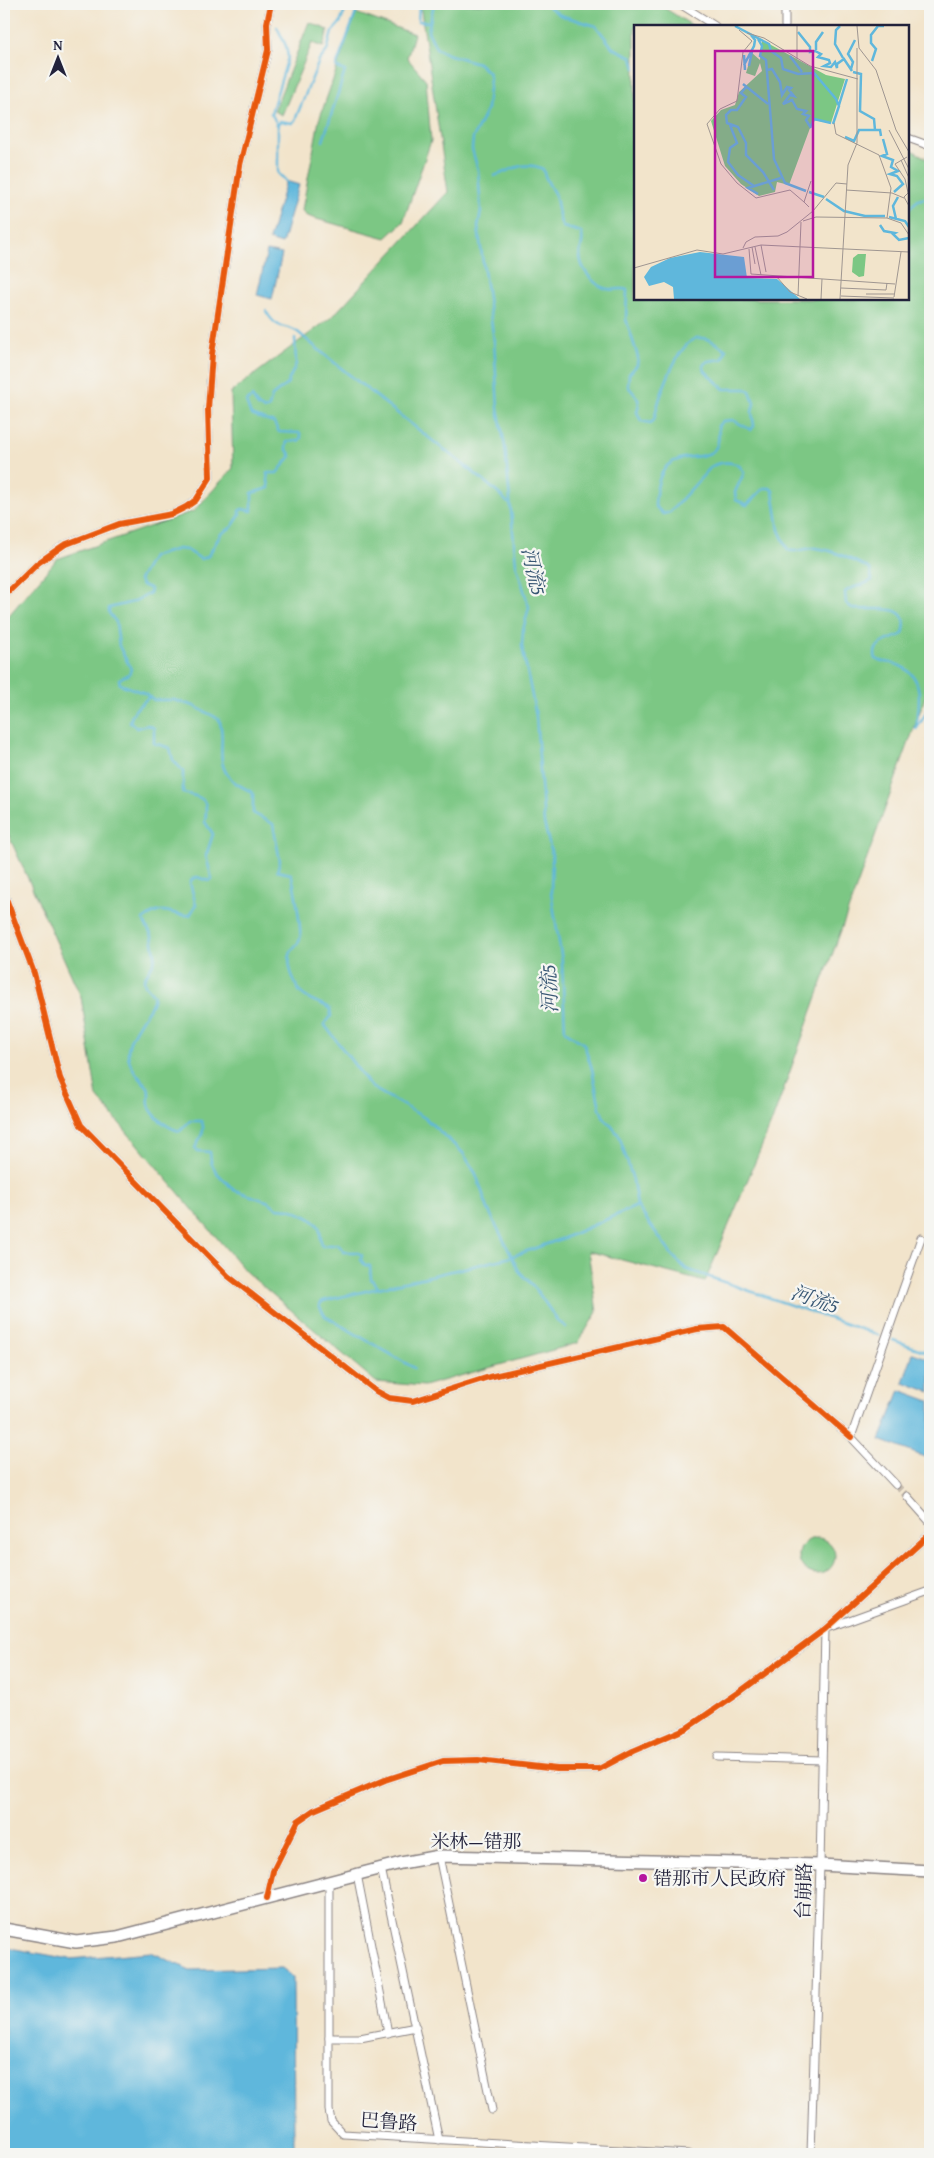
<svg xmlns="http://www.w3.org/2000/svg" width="934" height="2158" viewBox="0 0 934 2158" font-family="'Gentium Book Plus','Noto Serif SC',serif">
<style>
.green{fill:#7cc784;stroke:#4f7460}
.water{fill:#5fb7dc;stroke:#406c8c}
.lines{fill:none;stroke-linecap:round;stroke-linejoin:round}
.stream{stroke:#5fb7dc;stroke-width:2.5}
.minor-tunnel{stroke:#c8bdae;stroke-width:7;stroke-dasharray:7 3.5;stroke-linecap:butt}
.minor-casing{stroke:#8a8383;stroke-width:9}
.trunk-casing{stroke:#8a8383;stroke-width:14}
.minor{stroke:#fff;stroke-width:7}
.trunk{stroke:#fff;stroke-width:11}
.cycleway-casing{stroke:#f6f6f2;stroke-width:9}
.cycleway{stroke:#e8590c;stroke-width:6}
.poi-dot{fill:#b5179e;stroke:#f6f6f2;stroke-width:2}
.labels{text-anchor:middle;stroke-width:4.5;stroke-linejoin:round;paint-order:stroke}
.street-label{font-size:19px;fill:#22223b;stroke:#f6f6f2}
.poi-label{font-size:19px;fill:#22223b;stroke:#f6f6f2;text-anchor:start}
.water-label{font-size:20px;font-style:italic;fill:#375673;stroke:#f6f6f2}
.inset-river{fill:none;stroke:#5fb7dc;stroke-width:2.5}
.inset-road{fill:none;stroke:#9f9691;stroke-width:1}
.view{fill:#b5179e;fill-opacity:0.15;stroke:#b5179e;stroke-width:2.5}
.inset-edge{fill:none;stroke:#22223b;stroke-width:2.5}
</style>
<rect width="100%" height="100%" fill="#f6f6f2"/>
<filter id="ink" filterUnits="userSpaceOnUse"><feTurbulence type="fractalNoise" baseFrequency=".02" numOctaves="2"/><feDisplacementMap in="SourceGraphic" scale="10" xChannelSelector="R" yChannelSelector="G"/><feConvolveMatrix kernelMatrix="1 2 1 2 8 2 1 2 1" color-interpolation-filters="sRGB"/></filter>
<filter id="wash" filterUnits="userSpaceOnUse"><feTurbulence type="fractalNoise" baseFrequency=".0096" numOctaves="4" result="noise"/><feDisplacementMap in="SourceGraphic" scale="20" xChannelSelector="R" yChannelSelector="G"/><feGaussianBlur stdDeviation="1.12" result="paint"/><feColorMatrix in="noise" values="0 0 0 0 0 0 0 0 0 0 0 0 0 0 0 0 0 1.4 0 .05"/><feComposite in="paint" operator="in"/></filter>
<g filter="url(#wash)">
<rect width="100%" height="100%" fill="#f2e4cb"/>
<g class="green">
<path d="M420 4H658L693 26H635V299H908V148L930 160V684L771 1124 705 1282 588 1251 597 1312 578 1343 424 1386 376 1382 246 1272 97 1097 81 997 4 825V621L57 559 194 511 233 468 231 392 333 316 448 192Z"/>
<path d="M356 13 414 34 407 58 426 80 431 141 403 222 386 238 313 218 305 215 302 210 319 120Z"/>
<path d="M309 22 328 30 323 47 312 43 282 115 274 111Z"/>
<circle cx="817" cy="1556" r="18"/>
</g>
<g class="water">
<path d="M286 181 299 185 282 244 269 240Z"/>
<path d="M267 251 282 254 272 299 257 295Z"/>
<path d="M913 1353 930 1359V1392L903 1382Z"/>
<path d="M900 1390 930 1401V1459L880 1440Z"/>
<path d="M4 1947 70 1959 151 1952 190 1970 282 1968 293 1977 294 2148 300 2154H4Z"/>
</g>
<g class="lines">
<g class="stream">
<path d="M419 4 418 21 428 22"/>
<path d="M434 4 428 31 436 48 447 54 478 63 488 72 490 78 487 109 473 138 472 149 478 170 481 211 478 227 494 341 498 408 505 447 516 564 529 607 523 630 522 646 536 716 544 823 552 855 551 892 562 961 565 1031 584 1044 592 1069 600 1108 603 1116 619 1135 633 1180 637 1206 672 1255 686 1269 878 1335"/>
<path d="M545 4 560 15 596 26 613 48 632 57 635 68"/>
<path d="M905 4 909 6 914 4"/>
<path d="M277 27 286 46 288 57 271 113 278 126V173L286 181"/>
<path d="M278 126 280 121 292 123 295 120 319 61 327 51 332 32 340 23 348 4"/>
<path d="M323 141 345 71 336 67 356 13V4"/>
<path d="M494 176C511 170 525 160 543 169 545 179 550 186 555 195 559 205 557 217 563 227L581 232C585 241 580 246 580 255 580 269 595 287 608 289 616 291 620 287 627 290L626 319 638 357 637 365 629 374 628 386C635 396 642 398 637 412L641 421 651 423 654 420C658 400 675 349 694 339 704 334 718 344 726 350L723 359 708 361 703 365 705 371 724 389H746L750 391 754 403 752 412 754 426 751 430 733 420 723 421 718 426C724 470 688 448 668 465 658 473 655 495 655 506L663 514 670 512 712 466C722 461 740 460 744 473L735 492 736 500 747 505 764 488H770L773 491 779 530 788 550C798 554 805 547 815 548 834 550 853 560 870 569L872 580C864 586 852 586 845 592L846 603 853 609C873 611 913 600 903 634 892 640 870 642 876 659 882 662 888 662 895 664 927 674 919 704 916 729"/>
<path d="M908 210 918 200 930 197"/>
<path d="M266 311C278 333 287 323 299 333 344 372 391 408 438 445 462 464 487 481 508 503"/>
<path d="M295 338 296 364 287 384 272 396 269 407 264 410 258 406 252 397 246 402 251 415 274 423 279 432 300 433 301 438 298 441H287L286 448 291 456 277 473H267L269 488 252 493V511L242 509 239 511 240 515 232 527 221 534 208 556 201 559 187 550 178 549 152 557 139 580 142 585 151 589 150 593 133 602 109 608V613L116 622 119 646 131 669 129 674 119 679 120 684 144 693 154 700H174L194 706 219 719C227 740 213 762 232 780 238 786 246 788 253 793V813L273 824 280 861 277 871 291 874C294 880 302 933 300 939 299 944 293 947 291 952 286 963 293 981 300 992 307 1001 322 1002 330 1009L331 1016 324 1024 371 1087 425 1118 463 1153 476 1174 488 1209 519 1271 535 1288 557 1320 566 1327"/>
<path d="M149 697C140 705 132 710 130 722L137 728 148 725 154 728V743L170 748 173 760 183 771V793C206 798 208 799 205 822L213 834 206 856 212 879 209 881 197 877 192 879 190 883 196 905 190 915C171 918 167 901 143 920L152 936 155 954 154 962 144 979 145 985 154 995C153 1004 150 1008 144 1016 123 1048 121 1059 148 1087 150 1093 148 1098 149 1104 151 1116 169 1129 180 1131L190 1121H201C207 1130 199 1139 195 1148L198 1151 210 1152 211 1162 216 1172 234 1190 269 1202 277 1208 290 1209 308 1217C325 1228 318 1231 322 1246L338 1244 344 1252H356L362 1255 361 1260 365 1265 370 1266 371 1279 378 1287"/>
<path d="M917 728 925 715 930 699"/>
<path d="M893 1340 930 1353"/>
<path d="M414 1368 325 1316 319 1305 323 1301 507 1258 564 1238 637 1206"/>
</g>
</g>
</g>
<g filter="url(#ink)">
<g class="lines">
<path class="minor-tunnel" d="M896 1485 907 1496"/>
<g class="minor-casing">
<g id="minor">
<path d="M680 4 715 26"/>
<path d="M785 4V26"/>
<path d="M908 138 930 146"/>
<path d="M4 596 38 563 64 545 119 524 172 514 186 507 196 500 210 478 208 409 212 354 240 165 268 50 267 23 271 4"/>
<path d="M4 893 34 973 60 1078 81 1125 228 1276 376 1391 389 1398 413 1401 489 1377 697 1329 724 1327 851 1437"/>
<path d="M896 1485 851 1437 921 1238"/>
<path d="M907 1496 930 1522"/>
<path d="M830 1627 930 1591"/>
<path d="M717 1757 822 1760"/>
<path d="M439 1856 492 2110"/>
<path d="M381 1868 439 2140"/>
<path d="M357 1874 388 2033"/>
<path d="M329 1882V2110L331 2121 343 2134 689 2154"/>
<path d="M267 1898 273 1871 298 1821 314 1810 385 1780 443 1761 478 1760 557 1769H599L633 1751 687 1728 741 1691 825 1629 930 1534"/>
<path d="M329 2038H360L416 2027"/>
<path d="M811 2154 820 1865 825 1629"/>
</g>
</g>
<g class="trunk-casing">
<path id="trunk" d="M4 1929 76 1942 117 1937 401 1863 439 1856 820 1865 930 1871"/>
</g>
<use href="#minor" class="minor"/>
<use href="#trunk" class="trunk"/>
<g class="cycleway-casing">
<g id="cycleway">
<path d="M4 596 38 563 64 545 119 524 172 514 186 507 196 500 210 478 208 409 212 354 240 165 268 50 267 23 271 4"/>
<path d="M4 893 34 973 60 1078 81 1125 228 1276 376 1391 389 1398 413 1401 489 1377 697 1329 724 1327 851 1437"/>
<path d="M267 1898 273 1871 298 1821 314 1810 385 1780 443 1761 478 1760 557 1769H599L633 1751 687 1728 741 1691 825 1629 930 1534"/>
</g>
</g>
<use href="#cycleway" class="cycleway"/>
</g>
</g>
<circle class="poi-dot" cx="643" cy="1878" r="5"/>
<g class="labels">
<g class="street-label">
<text x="476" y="1848">米林—错那</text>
<text transform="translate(803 1891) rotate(-88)" y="7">台崩路</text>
<text transform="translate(389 2121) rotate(4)" y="7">巴鲁路</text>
</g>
<g class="poi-label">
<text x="653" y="1885">错那市人民政府</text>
</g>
<g class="water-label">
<text transform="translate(534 571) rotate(77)" y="7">河流5</text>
<text transform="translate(549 989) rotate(-93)" y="7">河流5</text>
<text transform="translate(815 1299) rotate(19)" y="7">河流5</text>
</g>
</g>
<g transform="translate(634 25)">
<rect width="275" height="275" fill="#f2e4cb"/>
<path d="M128 15 192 50 211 54 197 98 179 95 155 160 143 157 141 167 125 171 107 159 91 141 77 96 87 85 101 80 105 67 128 46 126 38 121 51 112 48 118 28 126 35ZM224 229H232L230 251 225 252 218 247 219 233Z" fill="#7cc784"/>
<path d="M66 227 110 232 113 253 143 254 166 274H40L39 262 30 257 15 261 10 252 17 242 36 233Z" fill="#5fb7dc"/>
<path class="inset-river" d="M101 1 135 19 137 26 147 33 149 44 164 49 180 48 202 74 205 81 199 99M206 1 202 5 201 19 209 33M164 7 176 22V27L181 26 187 29 184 32 195 35 196 38 190 41 197 42 201 37 203 43V39L210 34 218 46M124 14 128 21 126 31 132 35 140 134 151 158 172 166M182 25V17L189 7M110 30 111 45M156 31 168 47M238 36 242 24 237 18V10L244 1H250M110 40 120 21 121 15 117 10M115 41 118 26M217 44 219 37 214 29 221 15M133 45 138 44 146 57 148 70 153 62 157 63 155 65 160 71 156 70 149 79 158 75 163 84 172 86 169 89 175 91 172 95 177 103M219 47 227 49 226 86 240 94 241 105M109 59 134 79M112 62 107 68 112 72 103 85H97L92 90 93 98 104 102 112 118V130L129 147 140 165M205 80 213 54M96 100 103 118 96 123 94 137 104 150 120 161M177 101 180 94 197 98M211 112 220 116 225 105H246L247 111M249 114 253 129 248 131 259 135 257 142 264 146 256 149 263 151 269 159 260 167M175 167 190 172M124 169 114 163 147 153M192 174 210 186 231 191H251M255 192 271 196 275 202M262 194 259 181 264 172M246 200 250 206 261 208 259 209 265 215 275 213"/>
<path class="inset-road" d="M163 1V34M223 1 225 23 242 45 262 105 275 127M105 5 118 16 109 27 103 76 86 84 73 99 87 139 103 158 122 173 156 165 170 177M113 8 130 13 176 41 224 54M200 98 202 109 245 130 257 163 253 193M255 105 275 144M273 132 261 139 271 154 275 172M267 135 275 153M212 165 258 168 270 173M275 167 270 172 275 181M175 182 170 177 177 156M169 196 182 192 253 193 267 198 275 210M127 220 132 247M118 222 121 239M121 222 127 250M109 223 112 217 121 212 144 211 153 207 179 186 202 158 213 159M115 224 117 249 261 259M0 243 63 225 89 229 127 220 275 227M142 251 156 267 173 274M207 263 252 265 253 258M232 269H260M164 271 167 197M207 271 260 273M260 272 267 227M187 274 188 254M206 274 214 140 223 118V23"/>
<path class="view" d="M81 26H179V252H81Z"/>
<rect width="275" height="275" class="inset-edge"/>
</g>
<rect width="934" height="2158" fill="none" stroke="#f6f6f2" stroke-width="20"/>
<g transform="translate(58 58)" stroke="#f6f6f2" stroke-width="4" paint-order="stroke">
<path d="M0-4L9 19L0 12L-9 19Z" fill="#22223b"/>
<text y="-8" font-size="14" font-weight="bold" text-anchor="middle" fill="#22223b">N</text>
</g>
</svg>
